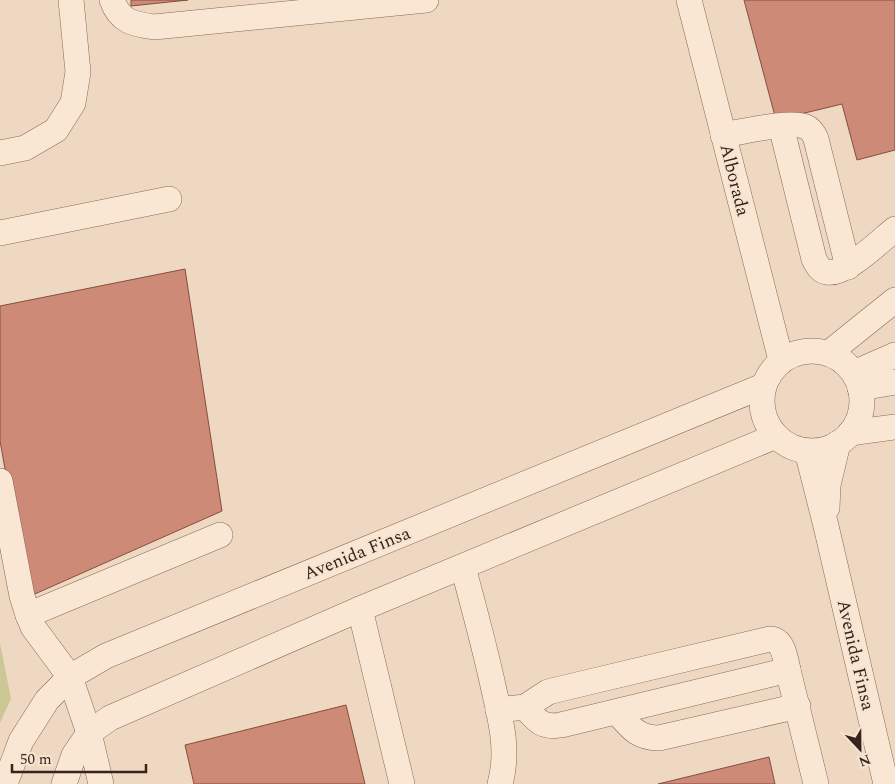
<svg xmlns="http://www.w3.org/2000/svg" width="895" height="784" viewBox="0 0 895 784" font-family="Spectral,serif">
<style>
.green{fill:#ccc895}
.building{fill:#cd8a76;stroke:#874d3e}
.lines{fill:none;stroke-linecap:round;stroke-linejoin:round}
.minor-casing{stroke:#886958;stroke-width:26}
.minor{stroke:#f9e7d4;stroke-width:25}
.labels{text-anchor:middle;stroke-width:4.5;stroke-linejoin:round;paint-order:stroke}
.street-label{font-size:18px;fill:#37251d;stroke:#f6e4d0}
</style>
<rect width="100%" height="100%" fill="#eed8c1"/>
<path class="green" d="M0 643 11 699 0 723Z"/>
<g class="building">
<path d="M131 0H188L131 6Z"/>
<path d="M744 0H895V150L857 160 842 104 776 120Z"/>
<path d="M185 269 222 511 28 597 0 441V306Z"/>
<path d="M346 705 365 784H194L185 745Z"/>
<path d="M769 757 775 784H658Z"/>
</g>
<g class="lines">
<g class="minor-casing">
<g id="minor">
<path d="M112 0C120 22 133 24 154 27L426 0"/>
<path d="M689 0 781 360"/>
<path d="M781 126 814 259C817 265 820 271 827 272 845 276 881 240 895 229"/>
<path d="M723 135C740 132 793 120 806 127 811 129 814 134 816 139L848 267"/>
<path d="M0 153 25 148 56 130 73 103 78 72 71 0"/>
<path d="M0 233 169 199"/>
<circle cx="812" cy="401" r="50"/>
<path d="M829 353 895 300"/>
<path d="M854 373 895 355"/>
<path d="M860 388 895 382"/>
<path d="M850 433 895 427"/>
<path d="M807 451 826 526 886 784"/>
<path d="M0 481 22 596 28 615 33 627 70 677 89 733 101 784"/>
<path d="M827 508 828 485 838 443"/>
<path d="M463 567C474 608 485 648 494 690 501 721 509 752 500 784"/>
<path d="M360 609 402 784"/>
<path d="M28 615 220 535"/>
<path d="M525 707C537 721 542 728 561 725L788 670 816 784"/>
<path d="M498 710 525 707 548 692 560 689 770 639C784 640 785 658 788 670"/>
<path d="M617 712C630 727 637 738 659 738L798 706"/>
<path d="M5 784 21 741 47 700 70 677 106 656 763 386"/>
<path d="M64 784 74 755 89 733 110 718 360 609 776 436"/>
</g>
</g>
<use href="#minor" class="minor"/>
</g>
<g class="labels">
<g class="street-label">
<text transform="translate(735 180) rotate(76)" y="6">Alborada</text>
<text transform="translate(357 553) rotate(-22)" y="6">Avenida Finsa</text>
<text transform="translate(856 655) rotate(77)" y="6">Avenida Finsa</text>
</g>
</g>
<g transform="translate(860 749) rotate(158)" stroke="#f6e4d0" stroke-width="4" paint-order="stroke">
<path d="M0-4L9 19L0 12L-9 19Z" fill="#37251d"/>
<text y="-8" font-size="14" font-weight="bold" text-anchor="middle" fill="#37251d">N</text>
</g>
<path d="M12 764v8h134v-8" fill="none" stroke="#37251d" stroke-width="2.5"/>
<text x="20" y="764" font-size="15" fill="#37251d" stroke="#f6e4d0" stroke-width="4" paint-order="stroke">50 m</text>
</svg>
